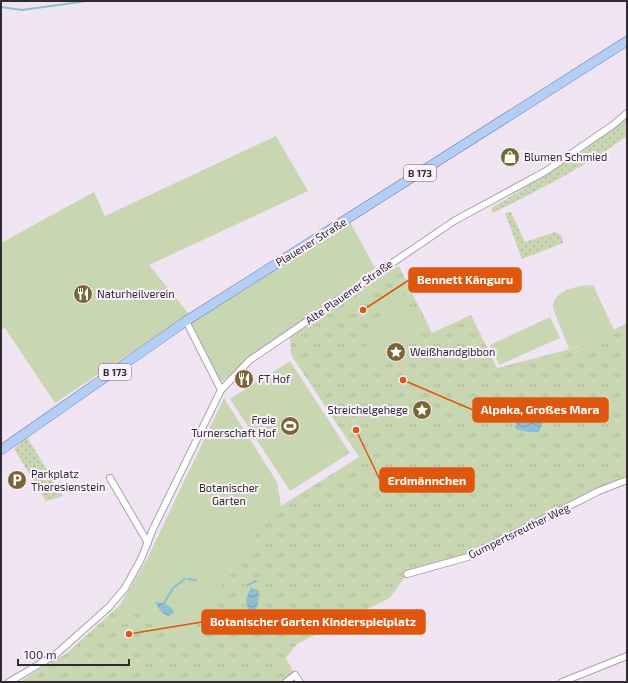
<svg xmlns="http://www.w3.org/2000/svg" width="628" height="683" viewBox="0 0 628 683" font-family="'Exo 2',sans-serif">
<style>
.grass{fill:url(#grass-dots)}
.park{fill:url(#park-tufts)}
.garden{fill:#c8d7b1}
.water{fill:url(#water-waves)}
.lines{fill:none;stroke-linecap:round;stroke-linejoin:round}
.stream{stroke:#8fbdd4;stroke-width:2}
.minor-casing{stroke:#aca1af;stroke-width:8}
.primary-casing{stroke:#6680ac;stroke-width:10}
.minor{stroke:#fff;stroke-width:6}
.primary{stroke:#b5cef5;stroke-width:9}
.labels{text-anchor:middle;stroke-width:4;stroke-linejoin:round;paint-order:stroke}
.shield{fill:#fbf1fe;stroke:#6d666e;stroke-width:1}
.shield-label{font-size:10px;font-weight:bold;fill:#302b31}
.poi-label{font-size:11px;fill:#302b31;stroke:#fbf1fe;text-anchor:start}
.street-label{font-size:11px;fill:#302b31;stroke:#fbf1fe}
.park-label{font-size:11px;fill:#273505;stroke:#fbf1fe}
.leader{fill:none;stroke:#df570e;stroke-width:1.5}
.callout-dot{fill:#df570e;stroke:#fbf1fe;stroke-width:1.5}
.callout{fill:#df570e;stroke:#df570e;stroke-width:1.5}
.callout-label{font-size:12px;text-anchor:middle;font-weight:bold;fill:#fff}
</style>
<defs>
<pattern id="grass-dots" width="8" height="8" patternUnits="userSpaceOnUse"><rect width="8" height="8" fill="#c8d7b1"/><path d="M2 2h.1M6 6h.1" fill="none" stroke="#acb999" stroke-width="1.8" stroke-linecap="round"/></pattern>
<pattern id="park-tufts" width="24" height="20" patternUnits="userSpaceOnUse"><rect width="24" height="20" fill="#c8d7b1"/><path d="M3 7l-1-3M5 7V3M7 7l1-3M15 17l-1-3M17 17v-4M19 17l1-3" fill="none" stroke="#acb999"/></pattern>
<pattern id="water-waves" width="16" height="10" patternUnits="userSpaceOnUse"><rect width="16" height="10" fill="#8fbdd4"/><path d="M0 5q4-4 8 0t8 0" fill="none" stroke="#759aad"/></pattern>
</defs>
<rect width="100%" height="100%" fill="#f0e3f2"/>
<g class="grass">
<path d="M627 117V136C585 167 539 190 492 213V208L581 152Z"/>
<path d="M511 212 525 242 555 232 562 236 563 243 522 259 505 213Z"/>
<path d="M27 437 63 496 46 501 14 449Z"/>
</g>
<path class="park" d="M399 266 432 333 471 315 497 368 582 346 627 323V480L468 557 407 574 390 598 297 644 286 658 295 675 287 682H19L67 653 120 605 187 638 258 531 281 506 359 457 291 355 290 336 372 280Z"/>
<g class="garden">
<path d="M276 136 308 191 149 265 189 314 55 403 5 328 1 330V243L94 192 105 216Z"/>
<path d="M350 222 375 268 221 382 190 324Z"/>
<path d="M593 285 614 330 582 346 569 349 553 308C553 289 578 286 593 285Z"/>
<path d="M401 291 422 336 370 361C359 339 375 339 382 322 385 314 386 305 387 297Z"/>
<path d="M550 317 560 338 499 365 490 345Z"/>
<path d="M290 361 350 453 290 491 230 399Z"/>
<path d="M224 398 277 482 281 506 258 531 187 639 120 605 146 561Z"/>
</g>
<g class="water">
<path d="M537 403 544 406 543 422 539 432H527L516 429 515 426C520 418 528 407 537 403Z"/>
<path d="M251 587 259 591 258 604 253 615H249L246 599Z"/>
<path d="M155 602 164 603 173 609 174 613 168 616 161 612Z"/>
</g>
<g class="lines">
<g class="stream">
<path d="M1 7 22 10 87 1"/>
<path d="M188 579 196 580"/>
<path d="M248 585 256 581"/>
<path d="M164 603 174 587 185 579"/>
</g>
<g class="minor-casing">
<g id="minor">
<path d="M186 321 221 390"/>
<path d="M110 478 148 543"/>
<path d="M407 574 468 557 599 491 627 480"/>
<path d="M9 682 55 655 109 607 125 588 141 559 153 529 221 390 250 360 454 221 546 171 613 125 627 113"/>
<path d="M286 682 295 675 300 682"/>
<path d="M562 682 627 656"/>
</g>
</g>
<g class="primary-casing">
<path id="primary" d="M1 450 186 321 627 41"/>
</g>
<use href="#minor" class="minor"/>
<use href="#primary" class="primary"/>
</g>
<defs>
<g id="shop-disc" transform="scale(1)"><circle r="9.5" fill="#7a6635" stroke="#fbf1fe"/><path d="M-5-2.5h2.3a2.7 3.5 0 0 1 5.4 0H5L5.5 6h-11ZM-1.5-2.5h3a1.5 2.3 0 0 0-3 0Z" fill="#fff"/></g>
<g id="restaurant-disc" transform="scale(1)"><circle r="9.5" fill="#7a6635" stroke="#fbf1fe"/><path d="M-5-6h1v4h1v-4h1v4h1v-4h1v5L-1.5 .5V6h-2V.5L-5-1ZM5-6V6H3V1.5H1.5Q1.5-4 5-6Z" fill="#fff"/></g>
<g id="sight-disc" transform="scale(1)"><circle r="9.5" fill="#7a6635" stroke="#fbf1fe"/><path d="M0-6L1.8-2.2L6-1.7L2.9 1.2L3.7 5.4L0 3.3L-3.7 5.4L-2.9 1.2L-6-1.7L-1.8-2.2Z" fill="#fff"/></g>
<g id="stadium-disc" transform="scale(1)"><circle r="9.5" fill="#7a6635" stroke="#fbf1fe"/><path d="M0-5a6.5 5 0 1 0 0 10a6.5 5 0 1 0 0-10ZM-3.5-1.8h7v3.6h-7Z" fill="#fff"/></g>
<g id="parking-disc" transform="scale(1)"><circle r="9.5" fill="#7a6635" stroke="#fbf1fe"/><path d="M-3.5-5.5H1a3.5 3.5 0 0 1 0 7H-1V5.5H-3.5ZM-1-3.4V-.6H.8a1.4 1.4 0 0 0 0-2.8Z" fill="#fff"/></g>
</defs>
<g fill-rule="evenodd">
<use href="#shop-disc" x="510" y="157"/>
<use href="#restaurant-disc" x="83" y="294"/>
<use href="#sight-disc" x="396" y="352"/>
<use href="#restaurant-disc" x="244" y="379"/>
<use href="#sight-disc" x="422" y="410"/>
<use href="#stadium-disc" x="290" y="426"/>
<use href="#parking-disc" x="17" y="480"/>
</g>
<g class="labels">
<g class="shield">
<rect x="404" y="165" width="32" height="16" rx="3"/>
<rect x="99" y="364" width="32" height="16" rx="3"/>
</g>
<g class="shield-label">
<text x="420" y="177">B 173</text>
<text x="115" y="376">B 173</text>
</g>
<g class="poi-label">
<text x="524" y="161">Blumen Schmied</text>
<text x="97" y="298">Naturheilverein</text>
<text x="410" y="356">Weißhandgibbon</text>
<text x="258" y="383">FT Hof</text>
<text x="408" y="414" text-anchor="end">Streichelgehege</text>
<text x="276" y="424" text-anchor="end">Freie<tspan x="276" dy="13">Turnerschaft Hof</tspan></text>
<text x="31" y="478">Parkplatz<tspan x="31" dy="13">Theresienstein</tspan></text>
</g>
<g class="street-label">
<text transform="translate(311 242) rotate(-32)" y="4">Plauener Straße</text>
<text transform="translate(349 292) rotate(-35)" y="4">Alte Plauener Straße</text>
<text transform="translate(519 531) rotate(-26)" y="4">Gumpertsreuther Weg</text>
</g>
<g class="park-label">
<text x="229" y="492">Botanischer<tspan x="229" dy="13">Garten</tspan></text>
</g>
</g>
<path class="leader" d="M363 310L409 280M403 380L473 410M356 430L380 480M129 634L202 622"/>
<g class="callout-dot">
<circle cx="363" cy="310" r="4"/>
<circle cx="403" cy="380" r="4"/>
<circle cx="356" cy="430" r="4"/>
<circle cx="129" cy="634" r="4"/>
</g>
<g class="callout">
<rect x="409" y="268" width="112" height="24" rx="4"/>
<rect x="473" y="398" width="135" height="24" rx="4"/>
<rect x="380" y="468" width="94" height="24" rx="4"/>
<rect x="202" y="610" width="223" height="24" rx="4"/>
</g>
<g class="callout-label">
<text x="465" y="284">Bennett Känguru</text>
<text x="540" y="414">Alpaka, Großes Mara</text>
<text x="427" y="485">Erdmännchen</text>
<text x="313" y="626">Botanischer Garten Kinderspielplatz</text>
</g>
<rect width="628" height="683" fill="none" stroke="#302b31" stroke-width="4"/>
<path d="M18 659v6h111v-6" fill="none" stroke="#302b31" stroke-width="2"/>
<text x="24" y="659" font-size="12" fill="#302b31" stroke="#fbf1fe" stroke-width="3" paint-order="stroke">100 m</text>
</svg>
